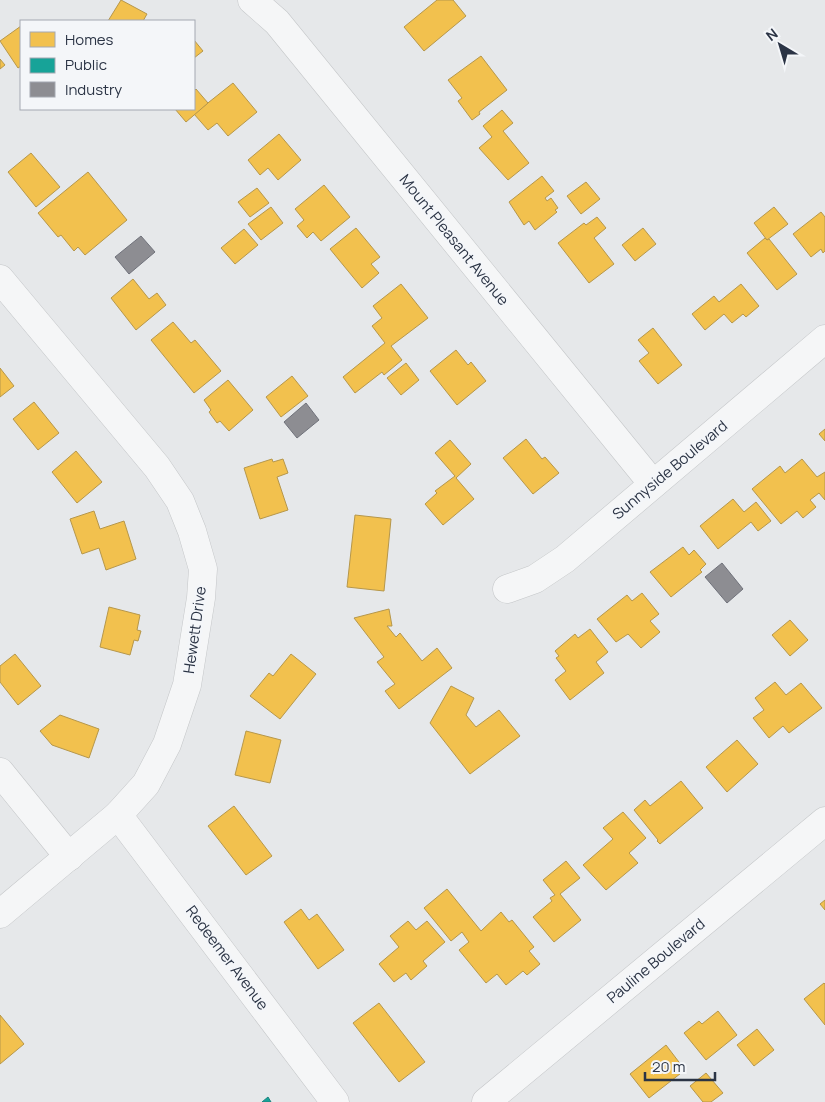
<svg xmlns="http://www.w3.org/2000/svg" width="825" height="1102" viewBox="0 0 825 1102" font-family="Manrope,sans-serif">
<style>
.homes{fill:#f2c14e;stroke:#b6974b}
.public{fill:#17a398;stroke:#1d827f}
.industry{fill:#8d8d92;stroke:#70727b}
.lines{fill:none;stroke-linecap:round;stroke-linejoin:round}
.minor-casing{stroke:#c4c6c8;stroke-width:29}
.minor{stroke:#f5f6f7;stroke-width:28}
.labels{text-anchor:middle;stroke-width:5;stroke-linejoin:round;paint-order:stroke}
.street-label{font-size:15px;fill:#2b3445;stroke:#f4f6f9}
</style>
<rect width="100%" height="100%" fill="#e6e8ea"/>
<g class="homes">
<path d="M121 0 147 14 143 21H108Z"/>
<path d="M437 0H453L466 16 424 51 404 27Z"/>
<path d="M21 26V66L18 68 0 41Z"/>
<path d="M194 40 203 51 194 58Z"/>
<path d="M481 56 507 90 479 112 480 114 472 120 458 101 462 98 448 80Z"/>
<path d="M0 59 5 65 0 69Z"/>
<path d="M233 83 257 112 228 136 217 123 208 130 194 114Z"/>
<path d="M196 89 208 103 186 122 175 109H194V91Z"/>
<path d="M502 110 513 123 503 131 529 163 508 180 479 148 492 137 483 126Z"/>
<path d="M279 134 301 160 278 180 268 168 260 175 248 160Z"/>
<path d="M31 153 60 187 36 207 8 172Z"/>
<path d="M88 172 127 220 85 255 78 247 74 251 61 235 58 237 38 213Z"/>
<path d="M542 176 554 191 545 198 547 201 551 198 558 208 555 210 557 212 535 230 529 221 524 225 509 202Z"/>
<path d="M586 182 600 199 581 214 567 196Z"/>
<path d="M324 185 350 217 321 241 313 232 307 238 297 226 304 220 295 209Z"/>
<path d="M257 188 269 203 250 217 238 202Z"/>
<path d="M271 207 283 223 261 240 248 224Z"/>
<path d="M774 207 788 224 767 240 754 223Z"/>
<path d="M821 212 825 217V251L823 253 821 249 811 257 793 234Z"/>
<path d="M597 217 606 228 594 238 614 264 589 283 558 243 584 223 586 225Z"/>
<path d="M356 228 380 257 371 264 379 273 362 288 330 249Z"/>
<path d="M643 228 656 244 635 261 622 245Z"/>
<path d="M244 229 258 245 235 264 221 248Z"/>
<path d="M765 238 767 240 769 239 797 274 777 290 747 253Z"/>
<path d="M133 279 149 299 157 293 166 305 136 330 111 298Z"/>
<path d="M401 284 428 318 391 346 402 360 384 375 382 372 355 393 343 377 385 343 372 326 382 318 373 306Z"/>
<path d="M741 284 759 306 746 317 743 314 732 323 724 314 705 330 692 314 714 296 719 302Z"/>
<path d="M173 322 191 343 195 340 221 371 194 393 151 340Z"/>
<path d="M653 328 682 365 658 384 639 361 649 353 638 340Z"/>
<path d="M456 350 468 365 471 362 486 381 457 405 430 371Z"/>
<path d="M406 363 419 380 401 395 387 378Z"/>
<path d="M0 368 14 386 0 397Z"/>
<path d="M292 376 308 396 281 417 266 397Z"/>
<path d="M228 380 253 410 229 431 220 421 217 423 209 412 211 410 204 400Z"/>
<path d="M34 402 59 433 38 450 13 419Z"/>
<path d="M825 429V441L819 434Z"/>
<path d="M526 439 542 459 545 457 559 473 533 494 503 458Z"/>
<path d="M450 440 471 464 456 478 474 499 443 525 425 504 437 493 435 491 455 476 435 453Z"/>
<path d="M76 451 102 482 77 503 52 472Z"/>
<path d="M272 459 273 462 283 459 288 473 277 477 288 510 260 519 244 468Z"/>
<path d="M802 459 817 477 825 472V500L819 493 810 500 816 507 803 518 797 511 781 524 752 489 780 466 785 473Z"/>
<path d="M733 499 744 512 756 502 771 521 758 531 751 522 718 549 700 526Z"/>
<path d="M94 511 100 529 124 521 136 559 106 570 99 548 82 554 70 519Z"/>
<path d="M355 515 391 519 384 591 347 587Z"/>
<path d="M683 547 689 555 694 550 706 564 700 570 702 572 671 597 650 572Z"/>
<path d="M642 593 659 614 650 621 660 632 641 648 628 634 616 642 597 619 627 595 632 601Z"/>
<path d="M109 607 140 615 137 630 141 631 138 641 134 640 130 655 100 647Z"/>
<path d="M389 609 392 626H387L396 637 400 633 422 661 437 648 452 668 399 709 385 691 395 684 377 662 384 657 354 618Z"/>
<path d="M790 620 808 640 790 656 772 635Z"/>
<path d="M590 629 608 652 596 662 604 673 570 700 555 680 566 671 556 658 559 656 555 651 575 634 578 638Z"/>
<path d="M15 654 41 686 18 705 0 682V666Z"/>
<path d="M291 654 316 674 280 719 250 696 269 673 273 676Z"/>
<path d="M775 682 786 695 801 683 822 708 789 733 783 726 769 738 753 718 764 710 755 698Z"/>
<path d="M451 686 474 698 466 715 476 727 499 710 520 736 470 774 430 723Z"/>
<path d="M60 715 99 729 89 758 52 745 40 731Z"/>
<path d="M246 731 281 740 270 783 235 775Z"/>
<path d="M737 740 758 764 727 792 706 767Z"/>
<path d="M681 781 703 808 660 844 657 841 658 840 634 810 645 800 650 806Z"/>
<path d="M234 806 272 856 246 875 208 826Z"/>
<path d="M623 812 646 838 629 853 638 863 606 890 583 865 613 839 603 828Z"/>
<path d="M566 861 580 878 560 894 581 920 554 942 533 917 552 901 550 898 555 895 543 880Z"/>
<path d="M447 889 481 931 501 912 509 922 512 920 534 947 529 951 540 964 527 975 523 971 506 985 497 974 486 983 459 950 469 942 462 932 451 941 424 908Z"/>
<path d="M825 900V910L820 904Z"/>
<path d="M301 909 309 920 317 914 344 950 318 969 284 922Z"/>
<path d="M408 921 416 930 427 921 445 942 423 961 427 966 411 980 406 973 394 982 379 964 399 947 390 936Z"/>
<path d="M824 983 825 984V1025L804 999Z"/>
<path d="M379 1003 425 1062 399 1082 353 1023Z"/>
<path d="M718 1011 737 1035 706 1060 684 1033 699 1021 702 1024Z"/>
<path d="M0 1015 24 1044 0 1064Z"/>
<path d="M757 1029 774 1050 754 1066 737 1045Z"/>
<path d="M666 1045 685 1070 649 1098 630 1074Z"/>
<path d="M706 1073 723 1093 711 1102H703L690 1086Z"/>
</g>
<path class="public" d="M268 1097 271 1102H262Z"/>
<g class="industry">
<path d="M141 236 155 252 129 274 115 257Z"/>
<path d="M306 403 319 420 297 438 284 422Z"/>
<path d="M722 563 743 589 727 603 705 577Z"/>
</g>
<g class="lines">
<g class="minor-casing">
<g id="minor">
<path d="M252 0 277 22 653 484"/>
<path d="M0 279 157 467 180 501 192 531 203 569 201 598 187 685 167 744 146 784 118 815 0 914"/>
<path d="M507 589 535 579 565 559 825 339"/>
<path d="M0 772 69 857"/>
<path d="M118 815 335 1102"/>
<path d="M486 1102 825 821"/>
</g>
</g>
<use href="#minor" class="minor"/>
</g>
<g class="labels">
<g class="street-label">
<text transform="translate(454 240) rotate(51)" y="5">Mount Pleasant Avenue</text>
<text transform="translate(670 470) rotate(-40)" y="5">Sunnyside Boulevard</text>
<text transform="translate(195 630) rotate(-82)" y="5">Hewett Drive</text>
<text transform="translate(227 958) rotate(53)" y="5">Redeemer Avenue</text>
<text transform="translate(656 961) rotate(-40)" y="5">Pauline Boulevard</text>
</g>
</g>
<rect x="20" y="20" width="175" height="90" fill="#f4f6f9" stroke="#a4a8b1"/>
<rect x="30" y="32" width="25" height="15" fill="#f2c14e" stroke="#a4a8b1"/>
<text x="65" y="45" font-size="15" fill="#2b3445">Homes</text>
<rect x="30" y="58" width="25" height="15" fill="#17a398" stroke="#a4a8b1"/>
<text x="65" y="70" font-size="15" fill="#2b3445">Public</text>
<rect x="30" y="82" width="25" height="15" fill="#8d8d92" stroke="#a4a8b1"/>
<text x="65" y="95" font-size="15" fill="#2b3445">Industry</text>
<g transform="translate(780 45) rotate(322)" stroke="#f4f6f9" stroke-width="4" paint-order="stroke">
<path d="M0-4L9 19L0 12L-9 19Z" fill="#2b3445"/>
<text y="-8" font-size="14" font-weight="bold" text-anchor="middle" fill="#2b3445">N</text>
</g>
<path d="M645 1072v8h70v-8" fill="none" stroke="#2b3445" stroke-width="2.5"/>
<text x="652" y="1072" font-size="15" fill="#2b3445" stroke="#f4f6f9" stroke-width="4" paint-order="stroke">20 m</text>
</svg>
